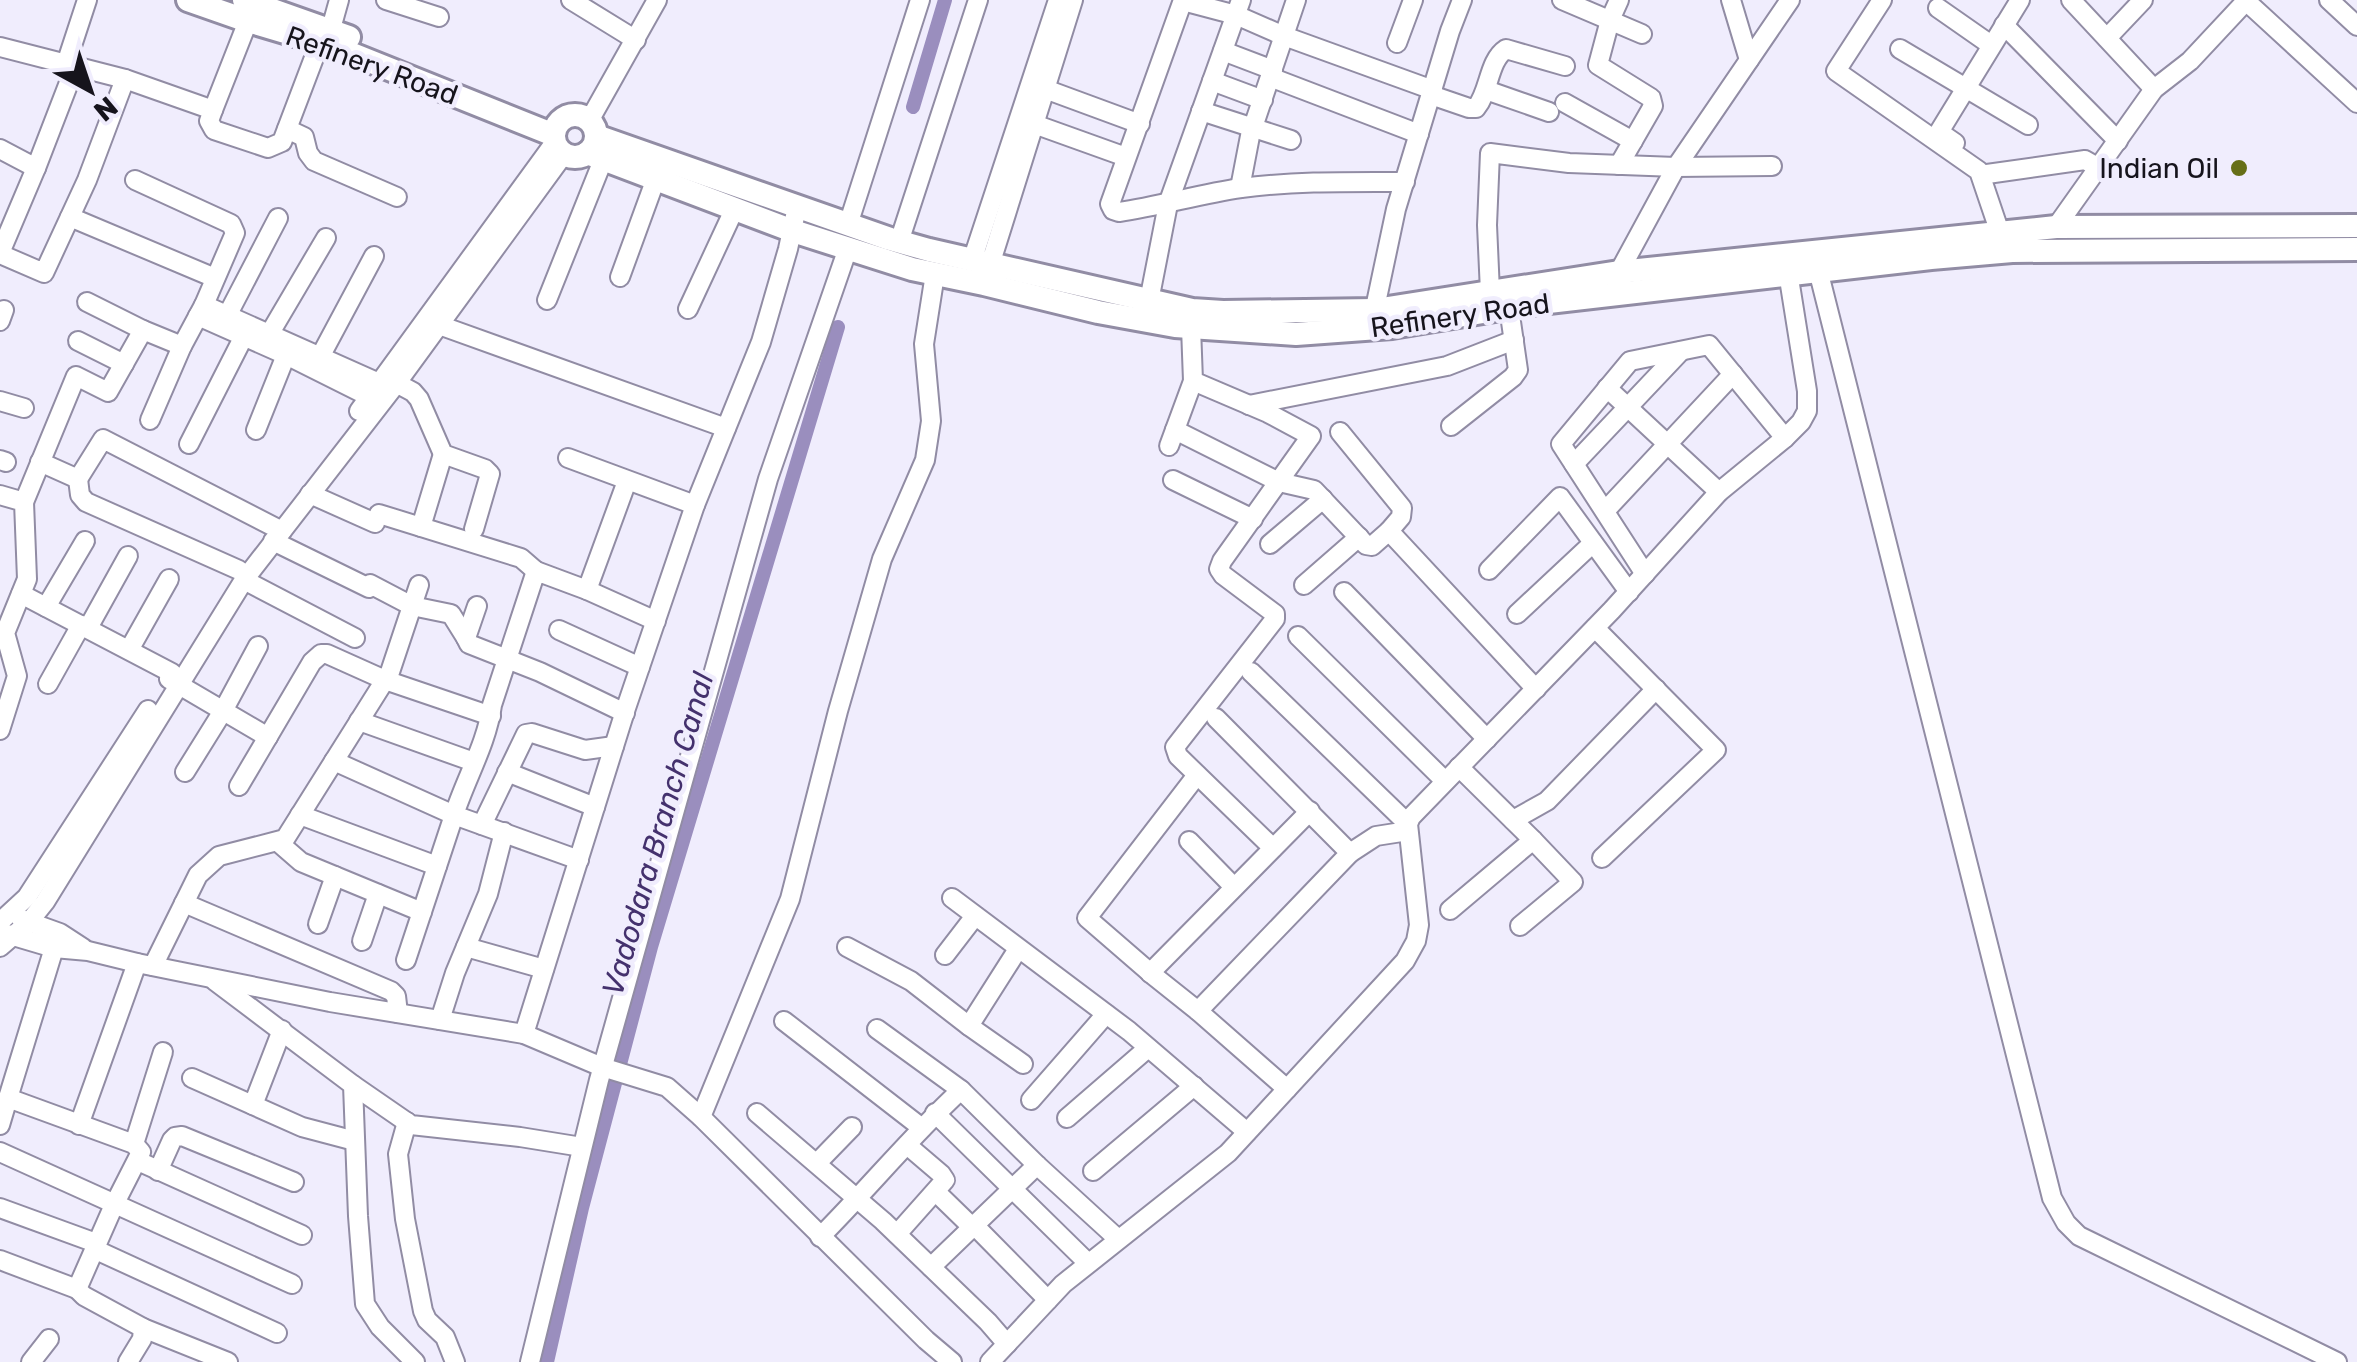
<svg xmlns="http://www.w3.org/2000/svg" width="2357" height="1362" viewBox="0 0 2357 1362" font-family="Rubik,sans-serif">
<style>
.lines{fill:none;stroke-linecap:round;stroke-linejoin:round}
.canal{stroke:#9a8ebe;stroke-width:14}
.minor-casing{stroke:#918ca4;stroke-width:22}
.major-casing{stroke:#918ca4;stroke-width:28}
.minor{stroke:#fff;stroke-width:18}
.major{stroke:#fff;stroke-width:22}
.poi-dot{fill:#666f17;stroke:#f0edfd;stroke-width:4}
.labels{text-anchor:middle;stroke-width:9;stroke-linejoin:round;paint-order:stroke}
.street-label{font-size:28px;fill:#16141c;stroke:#f0edfd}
.poi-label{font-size:28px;fill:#16141c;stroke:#f0edfd;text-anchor:end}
.water-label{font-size:30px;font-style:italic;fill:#44316d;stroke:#f0edfd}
</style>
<rect width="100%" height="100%" fill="#f0edfd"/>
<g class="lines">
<g class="canal">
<path d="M913 107 945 0"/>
<path d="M547 1362 582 1208 651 947 838 327"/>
</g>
<g class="minor-casing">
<g id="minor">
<path d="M386 0 439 17"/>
<path d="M571 0 636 40"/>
<path d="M1183 0 1110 204 1113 210 1119 212C1160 206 1200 194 1241 188 1295 181 1350 182 1405 182"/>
<path d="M1562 0 1642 34"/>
<path d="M1619 0 1610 20 1598 65 1651 98 1653 106 1619 165"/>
<path d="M1731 0 1749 60"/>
<path d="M1882 0 1836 71 1979 171 2000 233"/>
<path d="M2071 0 2154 89"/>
<path d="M2329 0 2357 26"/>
<path d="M1183 1 1236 15 1284 36 1433 90"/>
<path d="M2246 1 2357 103"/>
<path d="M1938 8 1991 45"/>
<path d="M2004 25 2118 141"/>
<path d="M2107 38 2143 0"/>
<path d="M327 43 339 0"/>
<path d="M1397 43 1413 0"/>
<path d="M0 47 125 79 213 110 248 21"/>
<path d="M1900 49 2028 125"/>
<path d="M1223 51 1273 70"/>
<path d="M66 64 87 0"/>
<path d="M1270 77 1419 134"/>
<path d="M1212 81 1263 100"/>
<path d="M1045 89 1140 124"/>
<path d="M1486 90 1549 112"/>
<path d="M1431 95 1469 108H1476C1490 91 1488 61 1506 49L1565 66"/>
<path d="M1565 103 1633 141"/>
<path d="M213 110 209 121 214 130 268 148 282 142 320 42"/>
<path d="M1201 111 1291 140"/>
<path d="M589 121 657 0"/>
<path d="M1034 124 1126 157"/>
<path d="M287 129 304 137 308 153 314 161 397 197"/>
<path d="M1955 143 1939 132 2020 0"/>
<path d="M0 149 36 168"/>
<path d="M1987 174 2085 160 2099 168"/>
<path d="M1240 188 1250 136 1296 0"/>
<path d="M70 217 215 278"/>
<path d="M848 225 920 0"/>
<path d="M2056 227 2154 89 2190 61 2247 0"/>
<path d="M899 242 978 0"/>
<path d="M0 253 36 168 75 67"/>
<path d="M0 254 44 273 87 180 125 79"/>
<path d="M972 261 1058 0"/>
<path d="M1816 262 2052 1198 2066 1223 2079 1236 2337 1362"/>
<path d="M990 265 1073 0"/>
<path d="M620 277 655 181"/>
<path d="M1620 280 1619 272 1676 167 1790 0"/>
<path d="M1490 292 1487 225 1490 153 1569 163 1676 167 1772 166"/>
<path d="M547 300 603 160"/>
<path d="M1149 301 1168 204 1241 0"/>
<path d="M87 302 143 330"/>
<path d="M204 305 379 383"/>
<path d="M688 309 734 210"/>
<path d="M228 314 278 218"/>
<path d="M198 316 286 355 370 397"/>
<path d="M0 321 4 310"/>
<path d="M1372 322 1396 209 1450 31 1462 0"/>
<path d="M439 325 726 428"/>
<path d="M1191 327 1193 381 1268 413 1311 436 1222 561 1219 569 1223 575 1275 614V619L1175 747 1178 756 1273 848"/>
<path d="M270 333 326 238"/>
<path d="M78 341 124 364"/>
<path d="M320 357 374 256"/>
<path d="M387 378 413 392 419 399 443 454 485 469 490 474 474 529"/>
<path d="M1607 388 1719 492"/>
<path d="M0 401 24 408"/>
<path d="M1249 405 1447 366 1514 340"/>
<path d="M359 411 555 142"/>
<path d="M150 420 182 346"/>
<path d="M1451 426 1513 377 1518 370 1509 308"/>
<path d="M256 430 286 355"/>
<path d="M1175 430 1279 482 1314 490 1366 545 1372 546 1389 531 1536 689"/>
<path d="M1340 432 1402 508 1401 517 1389 531"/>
<path d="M189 444 244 336"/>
<path d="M1169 446 1193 381"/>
<path d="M568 458 695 505"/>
<path d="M0 460 6 462"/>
<path d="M40 462 78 479 103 439 282 531"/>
<path d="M1574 464 1681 351"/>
<path d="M78 479 80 495 86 502 239 570"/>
<path d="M1173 480 1253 519"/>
<path d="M310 494 375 523"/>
<path d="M0 495 24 502 27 579 5 633 17 676 0 730"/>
<path d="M24 502 76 376 108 392 143 330 182 346 204 305 235 233 231 224 135 180"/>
<path d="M1605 511 1733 374"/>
<path d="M379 514 521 558 536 571"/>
<path d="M421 527 443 454"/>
<path d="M273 541 369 588"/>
<path d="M1270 544 1323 499"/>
<path d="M1489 570 1560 497 1629 592"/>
<path d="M1645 574 1561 444 1630 361 1709 345 1785 438"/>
<path d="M244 580 355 638"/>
<path d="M370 584 412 606 451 614 466 638"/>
<path d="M1304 585 1359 537"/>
<path d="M587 590 656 621"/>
<path d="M1344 592 1487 739"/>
<path d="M21 594 172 673"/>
<path d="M477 606 466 638 469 644 540 672 625 713"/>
<path d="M46 607 85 541"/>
<path d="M1517 614 1593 543"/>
<path d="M88 628 128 556"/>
<path d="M1595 628 1716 750 1602 858"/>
<path d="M559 630 640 667"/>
<path d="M1298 636 1445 781"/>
<path d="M129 650 169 579"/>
<path d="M1251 672 1408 824"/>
<path d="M169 679 268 737"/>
<path d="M48 684 81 625"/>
<path d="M359 721 474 762"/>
<path d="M334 761 454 815 406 960"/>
<path d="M185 772 223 711 258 646"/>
<path d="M507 772 595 807"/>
<path d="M1197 775 1087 918 1154 976 1198 1011 1350 853 1216 718"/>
<path d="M239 786 312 662 321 654H327L385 680 491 716"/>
<path d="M300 815 437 866"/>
<path d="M1513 820 1547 801 1656 689"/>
<path d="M482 825 526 734 532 733 585 750 614 746"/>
<path d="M1189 841 1234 887"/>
<path d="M278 842 301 862 422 912"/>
<path d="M1350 853 1376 836 1408 831"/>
<path d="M579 860 454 815C466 778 487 743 492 705L536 571 587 590 627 481"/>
<path d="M952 898 1129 1031 1247 1132"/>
<path d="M184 903 391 991 396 996 398 1013"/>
<path d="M1450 910 1533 840 1459 767"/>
<path d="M21 919 60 933 83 948"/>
<path d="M0 922 27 897 148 710"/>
<path d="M318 924 335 876"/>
<path d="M1520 926 1573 882 1533 840"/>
<path d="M0 932 54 948 88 951 137 963 330 1002 524 1034 602 1067 667 1087 701 1117 926 1340 952 1362"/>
<path d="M362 941 378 894"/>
<path d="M0 947 29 922 45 902 244 580 396 384 564 154"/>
<path d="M466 947 544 969"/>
<path d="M847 947 911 981 969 1026"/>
<path d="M54 948 8 1098 134 1144 141 1152 114 1205 77 1289 84 1296 143 1328 142 1339 128 1362"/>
<path d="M1018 949 969 1026 1023 1064"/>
<path d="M945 955 975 916"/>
<path d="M153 966 198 875 219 856 285 839 390 672 419 585"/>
<path d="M1150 973 1310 811"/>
<path d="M215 981 353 1085 358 1216 365 1304 380 1327 415 1362"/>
<path d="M1198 1011 1287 1089"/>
<path d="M440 1020 455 973 488 894 504 832"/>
<path d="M784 1021 922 1128"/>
<path d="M877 1029 961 1090"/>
<path d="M524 1034 626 708 695 505 761 342 788 249 797 207"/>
<path d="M192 1078 302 1127 355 1141"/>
<path d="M353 1085 411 1125 520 1137 582 1147"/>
<path d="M1031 1100 1106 1014"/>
<path d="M253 1105 282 1030"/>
<path d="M757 1113 883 1221 988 1322 1007 1344"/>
<path d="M935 1113 1088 1263"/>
<path d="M701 1117 790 899 838 711 882 559 925 460 931 421 924 344 935 274"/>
<path d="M1067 1118 1148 1048"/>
<path d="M407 1122 398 1154 405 1219 423 1311 427 1320 445 1337 455 1362"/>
<path d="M0 1125 8 1098"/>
<path d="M79 1125 137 963"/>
<path d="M134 1144 163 1052"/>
<path d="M0 1152 292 1284"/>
<path d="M138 1161 302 1235"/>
<path d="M817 1163 852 1127"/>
<path d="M158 1171 172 1140 175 1137 182 1136 294 1182"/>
<path d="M1093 1171 1194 1086"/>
<path d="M936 1192 972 1227"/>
<path d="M0 1208 96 1243"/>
<path d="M974 1225 1048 1300"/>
<path d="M897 1234 945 1180 941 1174 907 1145"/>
<path d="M820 1237C868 1189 911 1136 961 1090L1037 1165 1118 1239"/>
<path d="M94 1249 277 1333"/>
<path d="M0 1260 77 1289"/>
<path d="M931 1267 1037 1165"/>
<path d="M143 1328 228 1362"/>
<path d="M31 1362 49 1339"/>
<path d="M530 1362 599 1080 768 479 848 248"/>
<path d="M990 1362 1063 1284 1228 1153 1405 961 1416 941 1419 925 1408 824 1411 817 1612 610 1719 492 1785 438 1801 422 1807 411V391L1787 266"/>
</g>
</g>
<g class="major-casing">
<g id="major">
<path d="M188 0 248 21 332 46 554 135"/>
<path d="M244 0 349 37"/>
<circle cx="575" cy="136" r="21"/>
<path d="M596 136 890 239 929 250 1192 310 1223 312 1375 310 1619 272 2056 227 2357 226"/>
<path d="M587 153 793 231 912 269 984 284 1098 312 1175 326 1296 334 1392 327 1531 304 1931 258 2012 251 2357 249"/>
</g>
</g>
<use href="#minor" class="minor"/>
<use href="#major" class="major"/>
</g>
<circle class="poi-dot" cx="2239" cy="168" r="10"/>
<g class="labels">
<g class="street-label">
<text transform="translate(372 65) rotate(20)" y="10">Refinery Road</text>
<text transform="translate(1460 315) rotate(-8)" y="10">Refinery Road</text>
</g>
<g class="poi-label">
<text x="2219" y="178">Indian Oil</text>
</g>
<g class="water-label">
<text transform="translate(658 834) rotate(-74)" y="10">Vadodara Branch Canal</text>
</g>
</g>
<g transform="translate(90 90) rotate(140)" stroke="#f0edfd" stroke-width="8" paint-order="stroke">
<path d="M0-8L18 38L0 25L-18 38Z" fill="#16141c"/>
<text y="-15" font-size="28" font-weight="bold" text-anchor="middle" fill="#16141c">N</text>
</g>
</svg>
